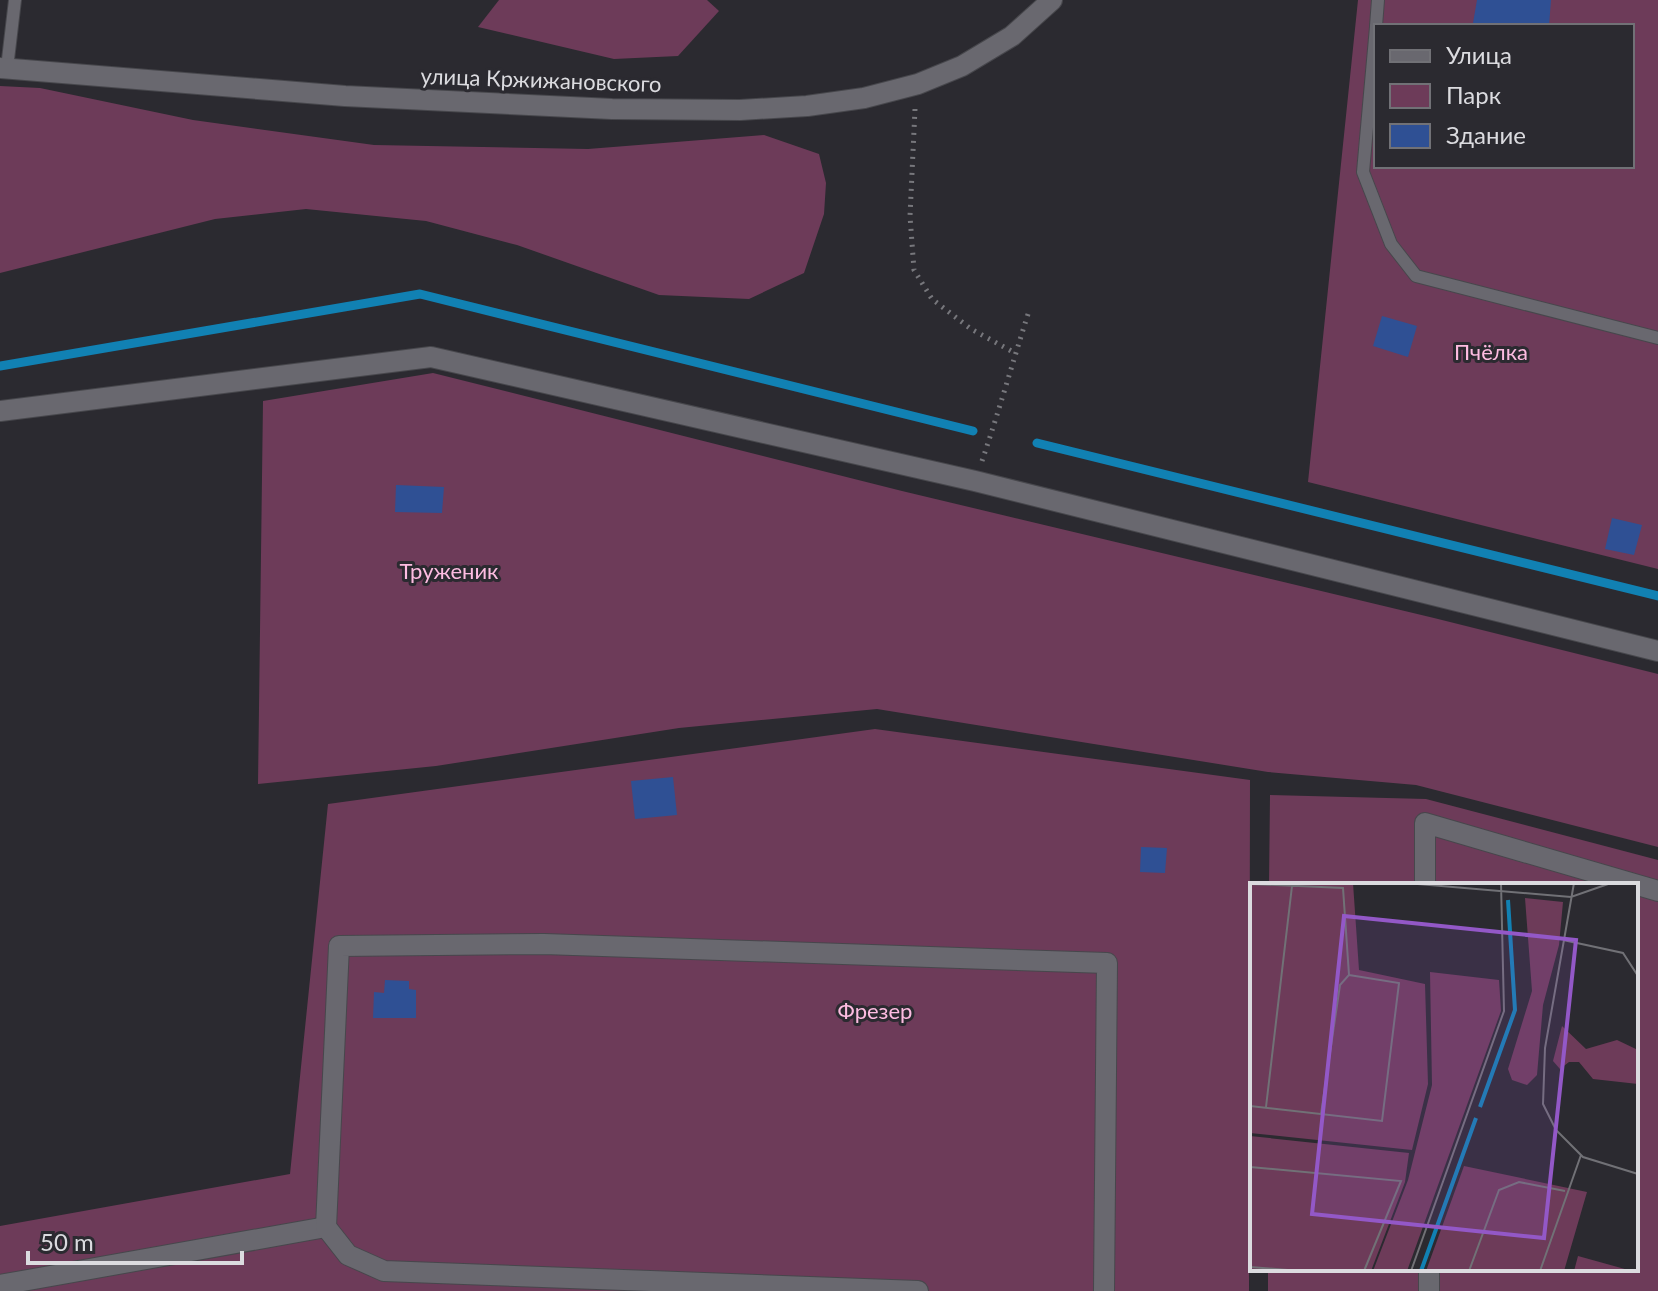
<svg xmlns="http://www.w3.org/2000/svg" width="1658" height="1291" viewBox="0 0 1658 1291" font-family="Lato,sans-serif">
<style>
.green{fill:#6d3b59;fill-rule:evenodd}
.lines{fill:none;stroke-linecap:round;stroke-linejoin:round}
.stream{stroke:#1181b3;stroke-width:9}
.building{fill:#2f5094}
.service-casing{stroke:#47474c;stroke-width:14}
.minor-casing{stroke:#47474c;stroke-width:22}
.path{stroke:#77777c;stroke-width:5;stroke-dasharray:2 6;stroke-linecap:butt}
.service{stroke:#69686f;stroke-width:12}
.minor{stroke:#69686f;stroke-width:20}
.labels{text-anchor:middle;stroke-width:6;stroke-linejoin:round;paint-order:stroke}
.street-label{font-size:22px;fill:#dbdbdf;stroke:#2b2a30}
.park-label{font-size:22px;fill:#fdbce1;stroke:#2b2a30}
.inset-river{fill:none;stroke:#1181b3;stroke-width:4}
.inset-road{fill:none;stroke:#717176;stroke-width:2}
.view{fill:#9358c7;fill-opacity:0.15;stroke:#9358c7;stroke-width:4}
.inset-edge{fill:none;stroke:#dbdbdf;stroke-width:4}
</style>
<rect width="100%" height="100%" fill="#2b2a30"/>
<g class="green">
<path d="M499 0H707L719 11 678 56 614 59 478 27Z"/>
<path d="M1358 0H1658V569L1308 482ZM1376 26H1632V166H1376Z"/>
<path d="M0 86 40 88 193 120 374 145 588 149 764 135 819 154 826 183 824 214 804 273 749 299 659 295 517 245 426 221 306 209 215 219 0 273Z"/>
<path d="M433 373 902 491 1434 618 1658 674V847L1416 785 1268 772 877 709 679 728 436 766 258 784 263 401Z"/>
<path d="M875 729 1250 780 1249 1291H0V1226L290 1174 328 804Z"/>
<path d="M1270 795 1426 799 1658 860V1291H1268V1269H1636V885H1269Z"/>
</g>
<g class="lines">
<g class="stream">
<path d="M0 366 420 294 973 431"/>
<path d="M1037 443 1658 596"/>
</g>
</g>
<g class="building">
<path d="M1477 0H1551L1549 26H1486L1473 23Z"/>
<path d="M1382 316 1417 326 1408 357 1373 346Z"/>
<path d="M396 485 444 487 442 513 395 512Z"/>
<path d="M1612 518 1642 525 1634 555 1605 549Z"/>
<path d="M673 777 677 815 635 819 631 781Z"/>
<path d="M1141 847 1167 848 1165 873 1140 872Z"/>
<path d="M385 980 409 981V989L416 990V1018H373L374 992 384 993Z"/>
</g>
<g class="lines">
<g class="service-casing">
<g id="service">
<path d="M1376 26 1378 0"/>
<path d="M1376 27 1363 172 1391 244 1416 276 1658 338"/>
<path d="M7 68 15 0"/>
</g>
</g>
<g class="minor-casing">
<g id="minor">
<path d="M0 68 345 96 612 109 740 110 807 106 864 98 918 84 962 66 1012 36 1052 0"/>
<path d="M0 411 431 357 975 481 1658 651"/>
<path d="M1425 885V823L1658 891"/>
<path d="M1429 1269V1291"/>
<path d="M0 1285 326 1227"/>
<path d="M918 1291 384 1271 348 1255 326 1227 339 946 544 944 1107 963 1104 1291"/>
</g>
</g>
<g class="path">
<path d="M915 109 910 216 914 270 932 299 971 329 1015 353"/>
<path d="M982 461C999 411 1013 361 1029 311"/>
</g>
<use href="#service" class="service"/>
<use href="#minor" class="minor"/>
</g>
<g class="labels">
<g class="street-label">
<text transform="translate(541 80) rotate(2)" y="8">улица Кржижановского</text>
</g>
<g class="park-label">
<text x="1491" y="360">Пчёлка</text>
<text x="449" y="579">Труженик</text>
<text x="875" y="1019">Фрезер</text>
</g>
</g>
<g transform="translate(1250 883)">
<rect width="388" height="388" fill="#2b2a30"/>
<path d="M0 0H103L109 87 175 101 178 201 162 267 0 250ZM275 15 313 19 309 62 293 122 287 192 277 202 262 197 258 186 282 108ZM180 89 249 97 251 128 157 388H123L158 297 182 202ZM312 143 336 166 367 157 388 167V201L343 196 329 179H319L310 186 303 178ZM0 253 159 270 155 299 121 388H0ZM214 283 337 309 314 388H176ZM328 373 382 388H324Z" fill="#6d3b59"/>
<path class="inset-river" d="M230 224 265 127 258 17M171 388 226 235"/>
<path class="inset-road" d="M156 0 321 14 361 0M324 0 295 165 293 221 306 247 333 274 388 291M0 1 93 5 99 92 90 102 71 231M313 57 373 70 388 93M0 223 132 238 149 100 99 92M16 224 42 3M0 284 151 298 114 388M0 384 50 388M161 388 254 128 251 0M219 388 249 307 269 299 315 308M290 388 331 272"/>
<path class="view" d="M94 33 326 57 294 355 62 331Z"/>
<rect width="388" height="388" class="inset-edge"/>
</g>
<rect x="1374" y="24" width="260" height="144" fill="#2b2a30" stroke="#717176" stroke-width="2"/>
<rect x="1390" y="50" width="40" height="12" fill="#69686f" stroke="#717176" stroke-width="2"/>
<text x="1446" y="64" font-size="24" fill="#dbdbdf">Улица</text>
<rect x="1390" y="84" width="40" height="24" fill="#6d3b59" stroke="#717176" stroke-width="2"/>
<text x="1446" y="104" font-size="24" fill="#dbdbdf">Парк</text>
<rect x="1390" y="124" width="40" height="24" fill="#2f5094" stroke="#717176" stroke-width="2"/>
<text x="1446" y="144" font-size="24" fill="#dbdbdf">Здание</text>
<path d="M28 1251v12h214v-12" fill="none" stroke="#dbdbdf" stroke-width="4"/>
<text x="40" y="1251" font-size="24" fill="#dbdbdf" stroke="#2b2a30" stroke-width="6" paint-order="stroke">50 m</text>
</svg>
